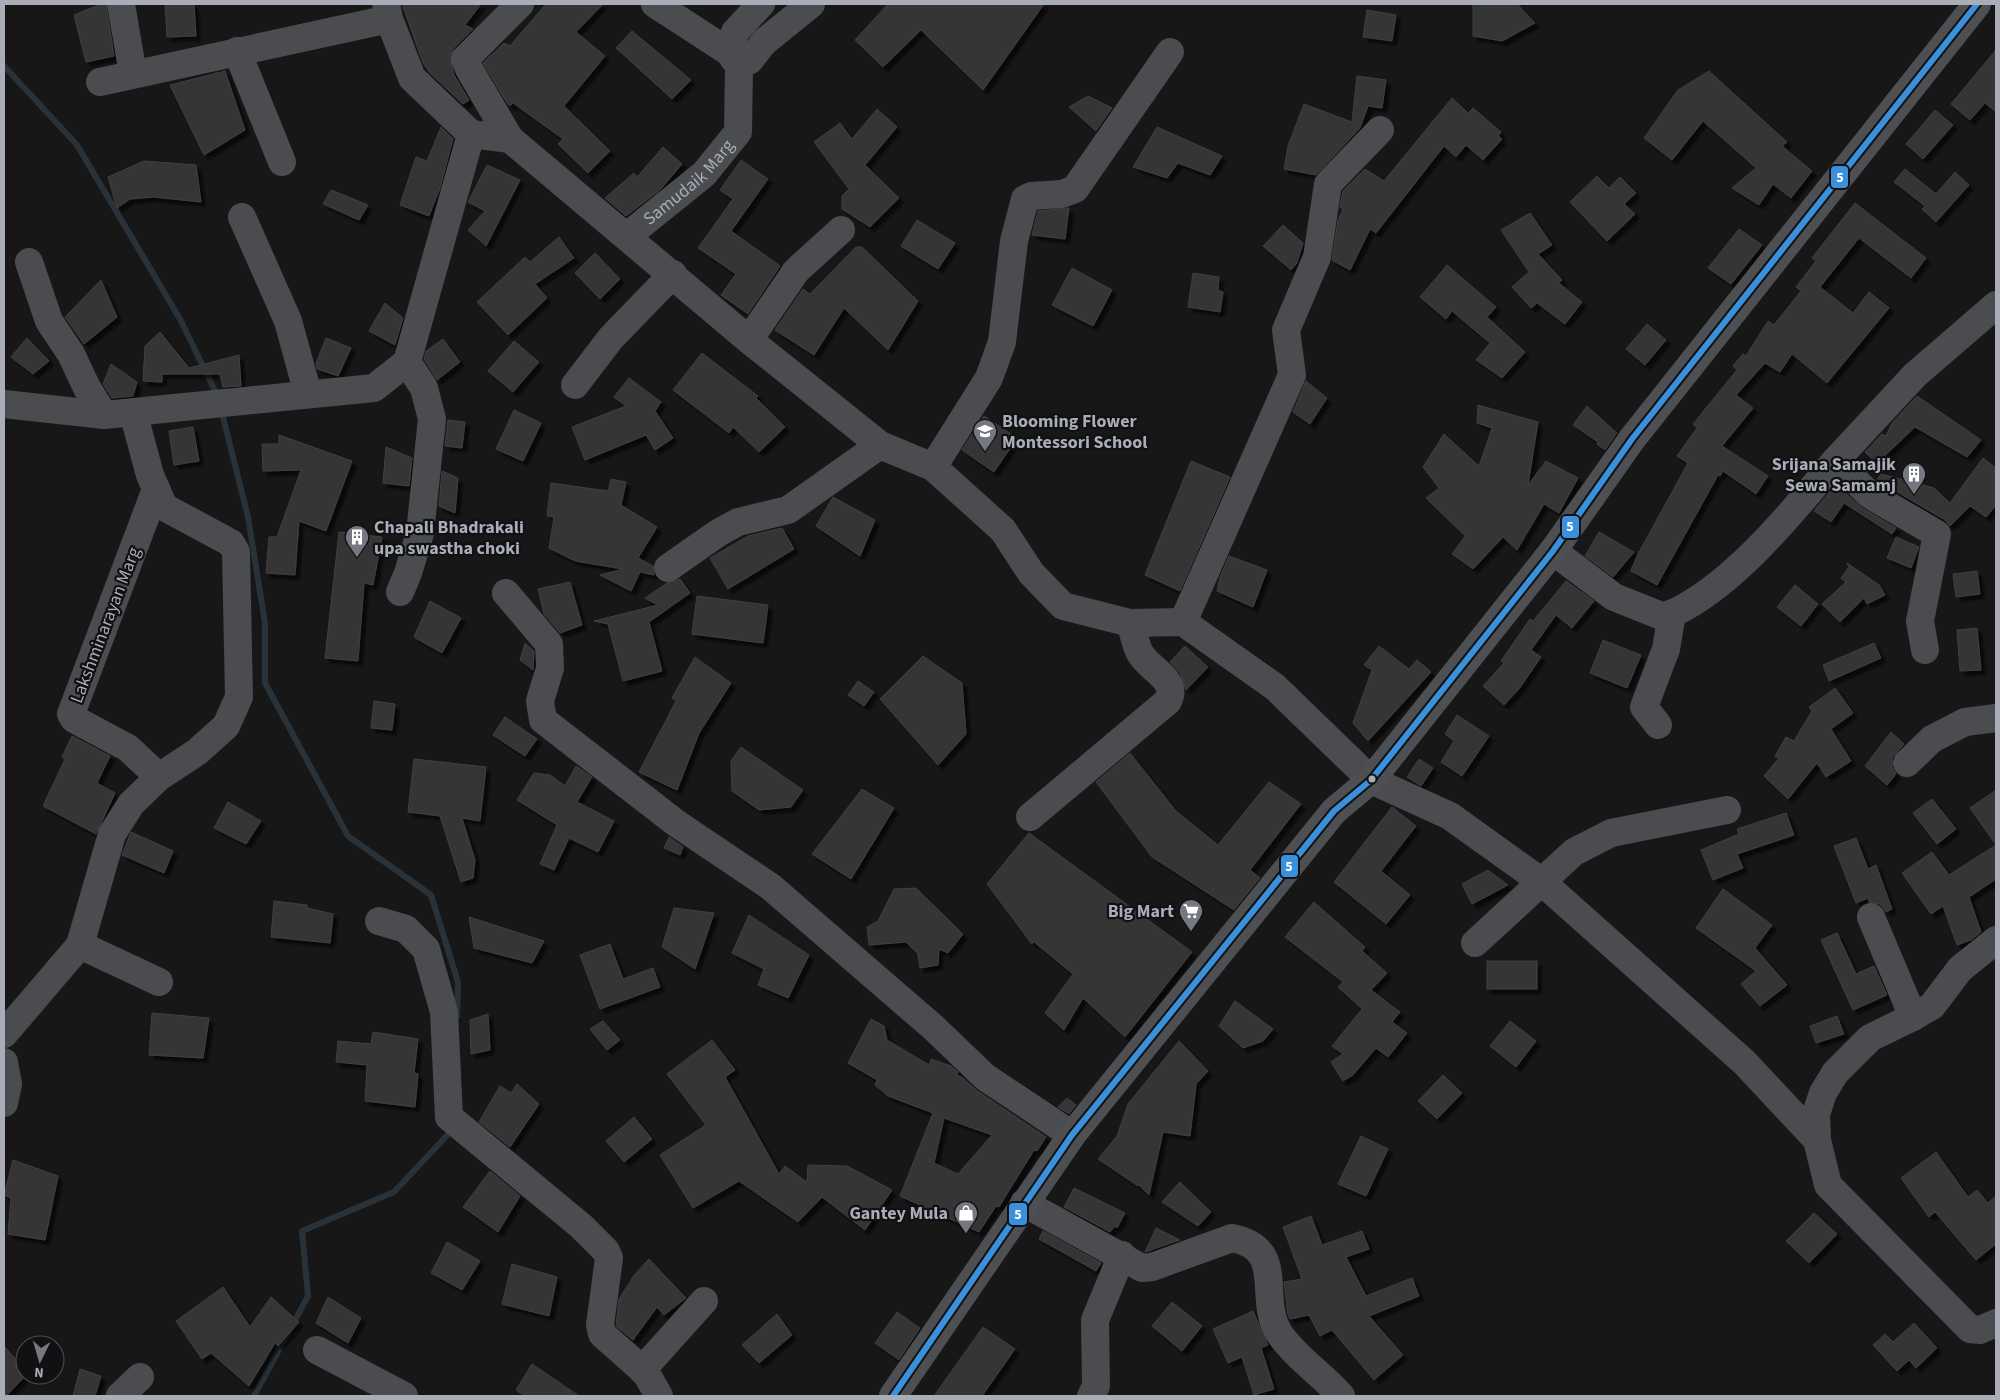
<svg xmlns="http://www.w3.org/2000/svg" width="2000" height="1400" viewBox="0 0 2000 1400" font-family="'Source Sans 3',sans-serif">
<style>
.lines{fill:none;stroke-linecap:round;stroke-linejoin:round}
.stream{stroke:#2a3239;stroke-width:6}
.building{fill:#353536;stroke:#3f4043;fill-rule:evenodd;filter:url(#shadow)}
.minor{stroke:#4b4c50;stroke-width:28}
.major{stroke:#4d4f52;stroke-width:28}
.bus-1-casing{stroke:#111113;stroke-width:10}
.bus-1{stroke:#3a90db;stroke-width:6}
.bus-dot{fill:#a8adb8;stroke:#111113;stroke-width:2}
.labels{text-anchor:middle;stroke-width:4.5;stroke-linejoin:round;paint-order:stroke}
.street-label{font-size:18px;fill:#a8adb8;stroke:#111113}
.poi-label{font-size:18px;font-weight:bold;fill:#a8adb8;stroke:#111113;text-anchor:end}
.line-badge{stroke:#111113;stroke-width:2}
.badge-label{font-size:14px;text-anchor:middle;font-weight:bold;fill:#fff}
</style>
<defs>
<filter id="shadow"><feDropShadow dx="4.5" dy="4.5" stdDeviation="1" flood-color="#0009"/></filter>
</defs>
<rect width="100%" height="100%" fill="#171717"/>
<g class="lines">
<g class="stream">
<path d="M4 66 77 145 180 319 216 393"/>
<path d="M223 417 248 517 265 623V683L348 836 431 895 458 982 457 1016"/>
<path d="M254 1396 308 1296 302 1231 394 1192 454 1128"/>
</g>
</g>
<g class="building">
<path d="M101 4H106L114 56 86 62 74 15Z"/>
<path d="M165 4H194L196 36 167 37Z"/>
<path d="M402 4H481L465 25 473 29 454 48 450 56 454 75 469 100 463 104 431 74 423 63Z"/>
<path d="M546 4H603L576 32 605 56 564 106 610 151 588 173 558 144 563 139 513 103 510 106 507 103 483 63 504 43 510 46Z"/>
<path d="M888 4H1044L983 90 921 30 883 67 855 40Z"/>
<path d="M1473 4H1517L1535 23 1502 41 1473 36Z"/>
<path d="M1367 10 1396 15 1392 41 1363 37Z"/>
<path d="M632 31 691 80 672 99 616 48Z"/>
<path d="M1996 50V112L1985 103 1970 120 1951 104Z"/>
<path d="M225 71 245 130 204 155 170 85Z"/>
<path d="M1709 71 1787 142 1782 146 1812 171 1791 198 1773 184 1759 205 1732 188 1756 168 1703 121 1672 160 1644 138 1678 90Z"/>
<path d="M1357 76 1386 80 1382 108 1368 106 1360 128 1316 175 1284 169 1288 146 1304 104 1352 122Z"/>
<path d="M1088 96 1112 108 1096 131 1069 107Z"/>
<path d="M1452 98 1468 113 1473 108 1501 132 1498 136 1502 139 1483 160 1466 145 1456 157 1444 146 1376 233 1370 229 1350 270 1332 260 1338 220 1343 209 1340 207 1343 191 1365 169 1384 181Z"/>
<path d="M877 109 897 127 865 165 899 198 870 227 842 209V196L849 189 814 142 840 123 852 139Z"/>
<path d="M1935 110 1953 125 1923 159 1906 144Z"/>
<path d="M441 127 453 139 440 188 429 216 400 205 416 157 427 161Z"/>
<path d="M1157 127 1222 156 1210 175 1178 163 1167 178 1133 167Z"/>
<path d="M663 147 682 164 660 190 626 216 605 198 634 173 637 177Z"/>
<path d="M741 160 768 179 731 231 780 266 748 314 721 295 736 274 698 248 733 199 720 190Z"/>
<path d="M144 161 196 165 201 202 153 197 130 199 117 208 108 177Z"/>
<path d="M487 165 520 180 486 246 468 230 485 211 468 202Z"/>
<path d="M1905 169 1936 194 1955 172 1969 185 1936 222 1922 209 1925 206 1894 182Z"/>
<path d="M1597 176 1609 188 1620 177 1636 193 1624 204 1635 214 1607 241 1570 202Z"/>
<path d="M331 190 368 205 359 220 323 204Z"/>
<path d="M1855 203 1926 258 1911 278 1859 238 1820 287 1853 313 1869 292 1889 308 1827 383 1792 354 1780 372 1765 363 1736 395 1753 408 1722 446 1768 476 1756 494 1723 471 1720 476 1718 475 1657 585 1631 571 1638 554 1688 463 1677 456 1697 428 1693 424 1737 370 1733 366 1743 354 1746 356 1768 321 1774 325 1801 291 1796 287 1816 261 1812 258Z"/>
<path d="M1069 208 1065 239 1032 235 1038 211Z"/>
<path d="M1530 213 1552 245 1538 254 1562 280 1559 283 1582 302 1565 324 1537 303 1531 308 1512 287 1529 272 1501 230Z"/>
<path d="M917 220 955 243 938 269 901 246Z"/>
<path d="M1283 225 1303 243 1297 263 1291 270 1263 246Z"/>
<path d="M1739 229 1762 245 1731 284 1708 268Z"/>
<path d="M559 237 574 258 535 284 547 298 508 335 477 302 525 257 530 262Z"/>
<path d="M856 247H862L918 301 888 350 844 308 814 355 775 330 803 289 810 294Z"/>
<path d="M595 253 620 279 600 299 575 273Z"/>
<path d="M1447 265 1496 307 1487 317 1525 352 1502 378 1476 360 1490 343 1452 311 1446 319 1420 297Z"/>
<path d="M1072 268 1112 290 1093 326 1052 305Z"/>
<path d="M1193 273 1219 277 1218 290 1223 292 1220 312 1188 307Z"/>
<path d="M101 280 117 317 84 344 65 317Z"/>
<path d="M385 303 403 318 395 345 369 331Z"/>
<path d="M1647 324 1666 340 1645 365 1626 349Z"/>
<path d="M160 332 189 368 239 355 241 386 223 387 220 374H162V382L143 381 145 346Z"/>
<path d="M27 338 49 361 33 374 11 357Z"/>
<path d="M326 338 351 348 338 376 317 369 316 363Z"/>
<path d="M443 339 460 362 437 380 424 359 426 351Z"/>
<path d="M514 341 539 362 513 392 488 371Z"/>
<path d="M702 353 758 396 756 398 785 427 759 452 733 427 729 433 673 390Z"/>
<path d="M111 364 137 382 133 396 112 398 103 384Z"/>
<path d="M629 378 661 402 655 411 673 438 655 450 646 435 585 460 572 427 626 406 614 397Z"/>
<path d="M1306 381 1327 398 1310 424 1293 412Z"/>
<path d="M1917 396 1981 440 1967 457 1915 427 1874 466 1875 462 1865 452 1882 434 1886 436 1892 423Z"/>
<path d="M1478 405 1538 422 1528 485 1546 461 1578 478 1559 513 1544 504 1517 550 1503 537 1473 569 1452 554 1465 536 1426 498 1439 488 1423 467 1444 434 1479 466 1492 428 1477 423Z"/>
<path d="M1587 406 1617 433 1605 450 1597 444 1598 442 1573 425Z"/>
<path d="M514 410 541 423 523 461 496 449Z"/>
<path d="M984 416 1017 438 994 472 962 450Z"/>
<path d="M448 420 465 422 462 448 445 446Z"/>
<path d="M193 427 199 461 174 465 169 431Z"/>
<path d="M279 435 352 461 326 531 299 521 295 575 266 573 269 537H277L301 470 263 471 262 444H279Z"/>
<path d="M386 447 412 458 409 486 383 483Z"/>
<path d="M1983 458 1996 468V505L1986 517 1970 506 1950 526 1945 520 1877 480 1881 474 1934 488 1950 503Z"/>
<path d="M1191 461 1230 477 1180 591 1145 575Z"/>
<path d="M442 471 458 478 455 513 439 506Z"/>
<path d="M611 479 626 482 621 505 657 527 638 558 653 566 654 575 640 572 631 591 600 575 623 569 575 561 549 548 554 517 547 516 551 483 608 491Z"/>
<path d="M1836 484 1862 508 1896 528 1892 534 1844 503 1831 522 1814 511Z"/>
<path d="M833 497 875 520 860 556 816 526Z"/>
<path d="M782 528 794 549 728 589 710 558 748 536Z"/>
<path d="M339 532 382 537 373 585 364 583 358 661 325 658Z"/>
<path d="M1599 532 1634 552 1613 577 1585 556Z"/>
<path d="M1896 537 1919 547 1911 568 1887 558Z"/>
<path d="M1229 556 1267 570 1253 607 1217 591 1220 577Z"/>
<path d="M1847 563 1879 585 1885 595 1867 604 1864 598 1840 622 1822 604 1846 582 1841 578 1849 567Z"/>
<path d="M1977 571 1980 594 1956 597 1953 574Z"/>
<path d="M680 579 690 593 649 622 662 671 623 681 608 624 594 621 658 605 645 598 667 583Z"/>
<path d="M1566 581 1594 601 1572 628 1556 615 1531 650 1541 657 1519 689 1504 705 1483 686 1504 663 1501 661 1530 619 1533 621Z"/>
<path d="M570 582 582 625 560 633 544 614 538 589Z"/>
<path d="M1795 585 1818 604 1801 626 1777 607Z"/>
<path d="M697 596 768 605 763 643 692 634Z"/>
<path d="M430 601 461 618 442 653 414 637Z"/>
<path d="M1977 628 1981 670 1960 671 1957 630Z"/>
<path d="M1603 640 1641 655 1627 688 1590 673Z"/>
<path d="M525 643 534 651 533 670 520 660Z"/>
<path d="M1874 643 1881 658 1829 681 1823 665Z"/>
<path d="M1185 646 1208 667 1186 690 1180 673 1170 662Z"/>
<path d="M1379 646 1409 669 1417 660 1431 672 1368 741 1353 723 1372 670 1364 665Z"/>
<path d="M923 656 962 683 966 734 938 765 880 699Z"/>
<path d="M695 657 731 683 699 733 677 790 639 772 676 701 672 698Z"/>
<path d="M858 681 874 692 864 706 848 695Z"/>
<path d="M1835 688 1853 713 1831 729 1851 761 1826 777 1817 763 1788 799 1764 776 1779 758 1775 756 1786 737 1794 741 1812 711 1809 707Z"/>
<path d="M374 701 395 704 392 730 371 728Z"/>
<path d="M1457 715 1489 736 1462 776 1441 762 1454 741 1445 734Z"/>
<path d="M505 717 537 739 525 756 493 735Z"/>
<path d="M1891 732 1904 744 1892 758V767L1896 774 1887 785 1865 766Z"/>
<path d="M72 736 110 756 97 783 115 793 96 834 43 806 65 759 62 757Z"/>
<path d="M741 747 803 790 791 807 759 810 732 791 731 761Z"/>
<path d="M1130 753 1176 811 1218 845 1269 782 1301 804 1250 870 1260 878 1234 910 1152 857 1096 782Z"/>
<path d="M414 759 486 767 480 821 462 818 475 860 473 878 461 882 440 816 408 812Z"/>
<path d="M1419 759 1433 768 1421 786 1407 777Z"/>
<path d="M576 766 592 777 577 802 614 821 598 852 569 838 554 870 540 864 557 825 517 800 534 773 550 775 565 786Z"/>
<path d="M862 789 894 808 851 879 812 854Z"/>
<path d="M1996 790V879L1969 897 1981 932 1971 940 1957 945 1943 906 1931 914 1902 873 1932 852 1949 875 1996 845 1970 808Z"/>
<path d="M1932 799 1956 829 1937 844 1913 813Z"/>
<path d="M228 802 261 821 246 844 214 828Z"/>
<path d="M1392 807 1416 826 1381 871 1410 895 1386 924 1334 882Z"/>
<path d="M1786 813 1794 835 1737 854 1743 868 1713 880 1701 850 1739 834 1737 829Z"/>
<path d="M131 832 173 851 164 873 122 855Z"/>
<path d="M1029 833 1192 952 1125 1037 1083 998 1064 1030 1045 1013 1073 974 1034 942 1032 944 987 884Z"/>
<path d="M669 837 683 847 680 855 664 848Z"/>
<path d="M1856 838 1868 869 1876 865 1892 909 1886 912 1880 904 1869 902 1868 898 1856 903 1834 846Z"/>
<path d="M1488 870 1508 885 1472 904 1462 884Z"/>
<path d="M916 888 963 934 948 953 939 949 938 965 920 968 918 954 906 942 869 945 867 927 878 921 894 889Z"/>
<path d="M1723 889 1772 925 1755 948 1787 985 1760 1006 1741 984 1756 971 1696 928Z"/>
<path d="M274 901 307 905V908L333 914 330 943 271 937Z"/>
<path d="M1314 902 1365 947 1362 951 1387 973 1371 990 1400 1012 1392 1022 1407 1033 1388 1057 1376 1048 1353 1075 1343 1081 1331 1062 1343 1054 1332 1046 1362 1009 1338 987 1343 982 1285 937Z"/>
<path d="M674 908 714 913 695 969 662 947Z"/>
<path d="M749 915 809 955 788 998 758 985 764 969 732 953Z"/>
<path d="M469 917 544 941 532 963 474 948Z"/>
<path d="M1837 933 1856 974 1874 966 1887 995 1853 1010 1821 940Z"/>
<path d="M610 944 623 979 653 968 660 987 600 1009 580 955Z"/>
<rect x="1487" y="961" width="50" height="28"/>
<path d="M1235 1001 1273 1029 1263 1041 1243 1048 1219 1026Z"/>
<path d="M152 1013 209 1018 203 1058 149 1055Z"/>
<path d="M488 1014 490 1050 471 1054 470 1020Z"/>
<path d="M1837 1016 1844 1034 1816 1043 1810 1026Z"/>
<path d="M871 1019 884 1026 887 1040 929 1065 931 1059 951 1066 958 1072 957 1075 963 1078 976 1090 1046 1137 1037 1151 1034 1150 999 1207 996 1206 979 1232 900 1196 933 1113 888 1096 875 1085 877 1080 848 1063ZM944 1118 992 1135 958 1174 934 1163Z"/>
<path d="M603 1021 620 1040 607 1050 590 1029Z"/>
<path d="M1510 1021 1536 1041 1516 1067 1490 1046Z"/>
<path d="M373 1032 418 1039 414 1073 418 1074 415 1107 365 1101 367 1065 336 1062 338 1041 371 1044Z"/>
<path d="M712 1040 735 1070 725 1077 779 1174 785 1166 807 1182 808 1165 847 1166 892 1190 865 1230 822 1197 798 1222 739 1181 693 1208 660 1155 706 1125 667 1074Z"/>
<path d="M1179 1041 1208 1071 1196 1084 1190 1136 1163 1132 1149 1195 1139 1185 1138 1186 1098 1159 1117 1136 1128 1104Z"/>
<path d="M1443 1075 1462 1093 1437 1119 1418 1101Z"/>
<path d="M517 1084 539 1104 510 1147 479 1122 500 1086 511 1093Z"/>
<path d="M1067 1098 1076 1105 1069 1114 1058 1107Z"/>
<path d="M634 1117 652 1139 624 1162 606 1141Z"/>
<path d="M1361 1136 1388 1149 1366 1196 1338 1184Z"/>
<path d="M1936 1152 1968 1197 1977 1190 1988 1203 1996 1196V1244L1976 1260 1935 1212 1929 1217 1901 1178Z"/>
<path d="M13 1160 58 1176 45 1240 8 1234 11 1198 4 1195Z"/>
<path d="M490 1171 520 1196 498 1232 463 1207Z"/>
<path d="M1180 1182 1211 1212 1198 1226 1162 1202Z"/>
<path d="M1074 1188 1125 1213 1117 1228 1115 1226 1110 1232 1064 1207Z"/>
<path d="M1814 1213 1837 1234 1809 1263 1786 1241Z"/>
<path d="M1311 1216 1322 1245 1362 1231 1369 1249 1346 1257 1366 1296 1412 1278 1419 1296 1369 1316 1403 1355 1374 1380 1332 1330 1320 1336 1309 1315 1290 1319 1288 1315 1284 1282 1302 1279 1283 1227Z"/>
<path d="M1156 1228 1180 1240 1145 1252Z"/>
<path d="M1043 1231 1101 1263 1096 1271 1039 1239Z"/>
<path d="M447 1242 480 1261 462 1290 431 1273Z"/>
<path d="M649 1259 686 1298 664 1315 657 1307 633 1340 616 1326 619 1299 635 1274Z"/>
<path d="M512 1264 557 1277 549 1316 502 1304Z"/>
<path d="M223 1287 250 1327 271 1297 299 1322 278 1346 275 1343 249 1386 211 1353 202 1359 176 1321Z"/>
<path d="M328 1297 361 1318 348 1343 316 1323Z"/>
<path d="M1172 1302 1202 1326 1182 1351 1152 1326Z"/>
<path d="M1253 1311 1268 1345 1261 1348 1274 1389 1254 1395 1242 1357 1228 1363 1213 1329Z"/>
<path d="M897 1312 920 1328 899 1360 875 1343Z"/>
<path d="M777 1314 792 1335 759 1363 742 1345Z"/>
<path d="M1914 1323 1937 1348 1916 1368 1909 1360 1897 1371 1873 1345 1885 1334 1893 1342Z"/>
<path d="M983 1327 1015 1349 982 1396H934Z"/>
<path d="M4 1346 25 1369 26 1375 6 1396H4Z"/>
<path d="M532 1364 579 1396H525L516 1390Z"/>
<path d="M80 1369 101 1376 95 1396H73Z"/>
</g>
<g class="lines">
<g class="minor">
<path d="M121 4 133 74"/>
<path d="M655 4 729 52 739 66"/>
<path d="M237 51 282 162"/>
<path d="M729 52 735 32 761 4"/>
<path d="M100 82 389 19"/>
<path d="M471 134 510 139 749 340 880 445 933 467 1003 530 1031 573 1063 606 1130 623 1183 622 1275 687 1371 780 1450 816 1542 882 1745 1063 1817 1140"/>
<path d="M510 139 469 69 465 59 520 4"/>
<path d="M242 217 288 321 308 394"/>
<path id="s1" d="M627 236 704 174 738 132 739 66 750 60 764 42 811 4"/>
<path d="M29 262 49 321 71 354 87 388 104 415"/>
<path d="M749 340 796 271 841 230"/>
<path d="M575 385 611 338 673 274"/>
<path d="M4 404 104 415 374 388 407 362 471 134 412 78 389 19 386 4"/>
<path d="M1835 461 1915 375 1996 305"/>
<path d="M933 467 989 378 1002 342 1014 241 1025 199 1031 196 1062 194 1075 189 1170 52"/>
<path d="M156 489 71 714 74 719 128 748 159 777"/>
<path d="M1553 551 1614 597 1664 617C1727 593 1792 513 1835 461L1870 495 1937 534 1920 621 1925 650"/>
<path d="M668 568 718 533 738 522 788 510 880 445"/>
<path d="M400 592 408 573 420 533 432 419 424 388 407 362"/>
<path d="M506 593 549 644 550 668 540 701 543 720 676 823 771 887 934 1028 985 1077 1072 1135"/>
<path d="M1183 622 1292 375 1286 330 1317 257 1328 184 1380 130"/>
<path d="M1658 725 1644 707 1666 649 1672 613"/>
<path d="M1907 763 1932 739 1965 722 1996 718"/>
<path d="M1030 817 1168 701C1179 679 1148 669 1140 653 1135 644 1134 633 1130 623"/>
<path d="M1871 917 1913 1017"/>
<path d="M379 921 406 929 426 949 444 1012 449 1117 581 1226 606 1251 609 1258 600 1325 602 1334 646 1373 659 1396"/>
<path d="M1996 940 1960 969 1932 1006 1913 1017 1870 1038 1835 1073 1823 1093 1816 1114 1817 1140 1828 1185 1970 1329 1980 1330 1996 1323"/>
<path d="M1475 943 1574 852 1611 833 1727 810"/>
<path d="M80 945 159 982"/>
<path d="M4 1034 80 945 112 834 131 804 159 777 197 752 226 726 239 697 236 552 231 543 164 507 150 475 133 412"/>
<path d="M4 1062 8 1084 4 1103"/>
<path d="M1024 1203 1142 1268 1152 1267 1232 1238C1288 1249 1257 1298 1279 1333 1296 1358 1322 1374 1341 1396"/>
<path d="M317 1350 404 1396"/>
<path d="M642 1370 704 1301"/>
<path d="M120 1396 140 1377"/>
<path d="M1091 1396 1096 1386 1095 1320 1122 1255"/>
</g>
<path class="major" d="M893 1396 1072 1135 1334 811 1371 780 1553 551 1632 439 1977 4"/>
<g class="bus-1-casing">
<path id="bus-1" d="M893 1396 1072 1135 1334 811 1371 780 1553 551 1632 439 1977 4"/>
</g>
<use href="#bus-1" class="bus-1"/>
</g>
<defs>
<g id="school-pin" transform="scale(1.25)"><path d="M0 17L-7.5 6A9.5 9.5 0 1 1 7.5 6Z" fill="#757880" stroke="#111113"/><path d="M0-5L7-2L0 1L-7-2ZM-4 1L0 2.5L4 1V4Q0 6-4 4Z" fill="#fff"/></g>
<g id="building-pin" transform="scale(1.25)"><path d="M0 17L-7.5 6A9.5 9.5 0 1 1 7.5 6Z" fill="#757880" stroke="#111113"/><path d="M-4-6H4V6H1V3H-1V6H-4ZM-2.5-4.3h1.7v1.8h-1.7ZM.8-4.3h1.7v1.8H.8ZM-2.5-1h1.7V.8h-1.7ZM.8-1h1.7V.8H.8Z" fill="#fff"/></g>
<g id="supermarket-pin" transform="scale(1.25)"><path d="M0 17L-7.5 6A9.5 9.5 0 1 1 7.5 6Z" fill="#757880" stroke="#111113"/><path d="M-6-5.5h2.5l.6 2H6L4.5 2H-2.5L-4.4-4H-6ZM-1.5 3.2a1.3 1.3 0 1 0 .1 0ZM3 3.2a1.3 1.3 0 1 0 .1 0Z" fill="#fff"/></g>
<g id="shop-pin" transform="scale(1.25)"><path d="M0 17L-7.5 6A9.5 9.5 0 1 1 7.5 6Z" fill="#757880" stroke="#111113"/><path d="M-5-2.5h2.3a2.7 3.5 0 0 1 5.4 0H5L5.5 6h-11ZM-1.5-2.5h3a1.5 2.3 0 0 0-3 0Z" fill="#fff"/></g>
</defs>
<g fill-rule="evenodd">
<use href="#school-pin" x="985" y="431"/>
<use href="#building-pin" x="1914" y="474"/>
<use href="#building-pin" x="357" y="537"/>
<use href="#supermarket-pin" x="1191" y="911"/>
<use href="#shop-pin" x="966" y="1213"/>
</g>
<circle class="bus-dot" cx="1372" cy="779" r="4.5"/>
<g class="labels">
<g class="street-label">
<text dy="6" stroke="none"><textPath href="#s1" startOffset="82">Samudaik Marg</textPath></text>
<text transform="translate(105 625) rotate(-69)" y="6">Lakshminarayan Marg</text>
</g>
<g class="poi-label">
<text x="1002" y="427" text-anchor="start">Blooming Flower<tspan x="1002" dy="21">Montessori School</tspan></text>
<text x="1896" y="470">Srijana Samajik<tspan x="1896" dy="21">Sewa Samamj</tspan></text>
<text x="374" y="533" text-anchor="start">Chapali Bhadrakali<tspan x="374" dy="21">upa swastha choki</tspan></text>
<text x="1174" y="917">Big Mart</text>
<text x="948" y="1219">Gantey Mula</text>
</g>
</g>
<g class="line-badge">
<rect x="1830" y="165" width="19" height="24" rx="5" fill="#3a90db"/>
<rect x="1561" y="515" width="19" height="24" rx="5" fill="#3a90db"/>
<rect x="1280" y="854" width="19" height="24" rx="5" fill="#3a90db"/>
<rect x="1008" y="1202" width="20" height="24" rx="5" fill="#3a90db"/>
</g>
<g class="badge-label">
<text x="1840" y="182">5</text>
<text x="1570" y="531">5</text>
<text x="1289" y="871">5</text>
<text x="1018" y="1219">5</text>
</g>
<rect width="2000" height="1400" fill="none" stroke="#a8adb8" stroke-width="10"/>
<g transform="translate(40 1360) rotate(185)"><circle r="24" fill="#111113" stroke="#4d4f55"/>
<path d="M0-4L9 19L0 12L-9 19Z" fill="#757880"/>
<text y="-8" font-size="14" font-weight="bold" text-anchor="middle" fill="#a8adb8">N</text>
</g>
</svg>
